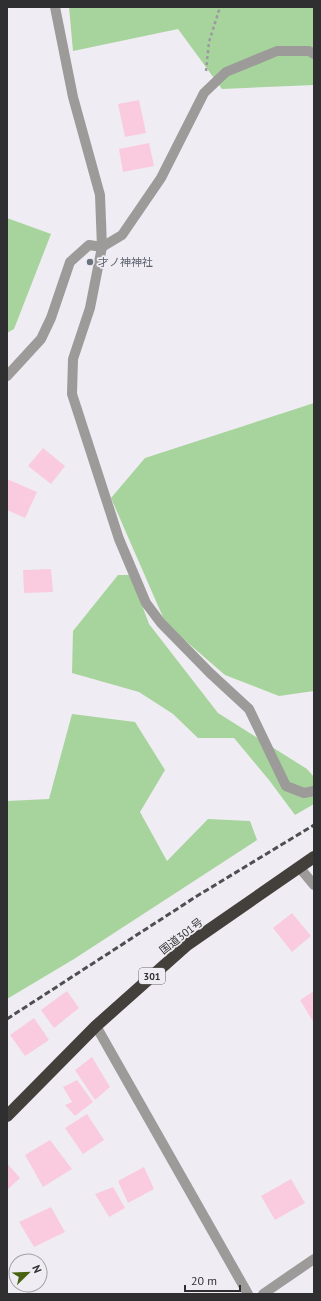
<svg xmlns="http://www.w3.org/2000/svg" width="321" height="1301" viewBox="0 0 321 1301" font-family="'PT Sans','Noto Sans JP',sans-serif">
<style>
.green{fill:#a7d39c}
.building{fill:#facbdf}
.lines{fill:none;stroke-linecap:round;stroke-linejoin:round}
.path{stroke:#9c9a9e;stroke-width:2.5;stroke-dasharray:3 3;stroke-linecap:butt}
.street{stroke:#9d9b99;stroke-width:10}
.highway{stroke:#43403c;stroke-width:12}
.rail{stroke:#4f4e50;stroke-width:3;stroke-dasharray:6 3;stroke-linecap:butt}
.worship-dot{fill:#6b7280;stroke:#efedf3;stroke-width:1.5}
.labels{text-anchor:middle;stroke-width:3.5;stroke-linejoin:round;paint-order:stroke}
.shield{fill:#efedf3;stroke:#69676a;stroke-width:1}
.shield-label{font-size:10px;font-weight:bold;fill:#2f2e30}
.worship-label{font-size:11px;fill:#5b616d;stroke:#efedf3;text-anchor:start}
.street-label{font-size:11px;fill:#2f2e30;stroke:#efedf3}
</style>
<rect width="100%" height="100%" fill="#efedf3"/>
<g class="green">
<path d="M69 7H314V85L222 89 178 29 73 51Z"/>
<path d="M7 218 51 234 14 329 7 333Z"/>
<path d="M314 403V691L279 696 225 675 166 624 111 498 145 458Z"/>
<path d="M118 575H131L149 624 218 713 307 769 314 777V804L295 815 269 780 234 738H198L173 714 139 692 72 673 73 631Z"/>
<path d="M72 714 135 722 165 770 140 812 167 861 208 819 250 821 257 840 74 959 7 999V801L49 799Z"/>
</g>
<g class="building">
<path d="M139 100 146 133 125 137 118 104Z"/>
<path d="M149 143 154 166 123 172 119 149Z"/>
<path d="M43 448 65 466 51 484 28 466Z"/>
<path d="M7 479 37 492 25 518 7 510Z"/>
<path d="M51 569 53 592 24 593 23 570Z"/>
<path d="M292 913 311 936 292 952 273 928Z"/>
<path d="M67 991 79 1008 54 1028 41 1010Z"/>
<path d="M314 991V1023L300 1000Z"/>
<path d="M34 1018 49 1040 25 1056 10 1035Z"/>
<path d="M92 1057 110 1087 95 1100 75 1070Z"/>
<path d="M77 1080 93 1102 75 1116 65 1105 72 1102 63 1087Z"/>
<path d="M87 1114 104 1140 83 1154 65 1128Z"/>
<path d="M50 1140 72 1169 43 1187 25 1155Z"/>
<path d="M7 1163 20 1178 7 1190Z"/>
<path d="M144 1167 154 1189 128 1203 118 1181Z"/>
<path d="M291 1179 305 1203 275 1220 261 1196Z"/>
<path d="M113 1187 125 1208 109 1217 95 1194Z"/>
<path d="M51 1207 65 1232 34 1247 19 1222Z"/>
</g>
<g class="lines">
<path class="path" d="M206 71 209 42 220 7"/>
<g class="street">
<path d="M55 7 73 97 100 195 102 247 90 308 73 359 72 394 119 539 146 603 161 623 210 673 249 709 286 786 304 793 314 791"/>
<path d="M7 376 41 339 51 318 70 262 89 245 102 247 122 235 161 178 204 93 226 72 277 51H309L314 54"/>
<path d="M299 867 314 885"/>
<path d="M96 1026 248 1294"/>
<path d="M263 1294 314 1259"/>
</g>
<path class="highway" d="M7 1116 96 1026 187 945 314 857"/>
<path class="rail" d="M7 1019 197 896 314 825"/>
</g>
<circle class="worship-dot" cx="90" cy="262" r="4"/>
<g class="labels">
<rect class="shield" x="139" y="968" width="26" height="16" rx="3"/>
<g class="shield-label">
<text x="152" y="980">301</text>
</g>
<g class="worship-label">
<text x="98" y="266">才ノ神神社</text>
</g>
<g class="street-label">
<text transform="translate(181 936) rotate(-38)" y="4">国道301号</text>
</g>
</g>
<rect width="321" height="1301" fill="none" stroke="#2f2e30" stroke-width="16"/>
<g transform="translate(28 1273) rotate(67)"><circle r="19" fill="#efedf3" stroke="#a2a1a5"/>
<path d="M0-3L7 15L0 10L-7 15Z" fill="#486212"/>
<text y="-6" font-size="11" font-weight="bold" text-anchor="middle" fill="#2f2e30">N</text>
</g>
<path d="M185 1285v6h55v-6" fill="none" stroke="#2f2e30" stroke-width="2"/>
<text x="191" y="1285" font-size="12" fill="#2f2e30" stroke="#efedf3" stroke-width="3" paint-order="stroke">20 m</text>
</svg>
